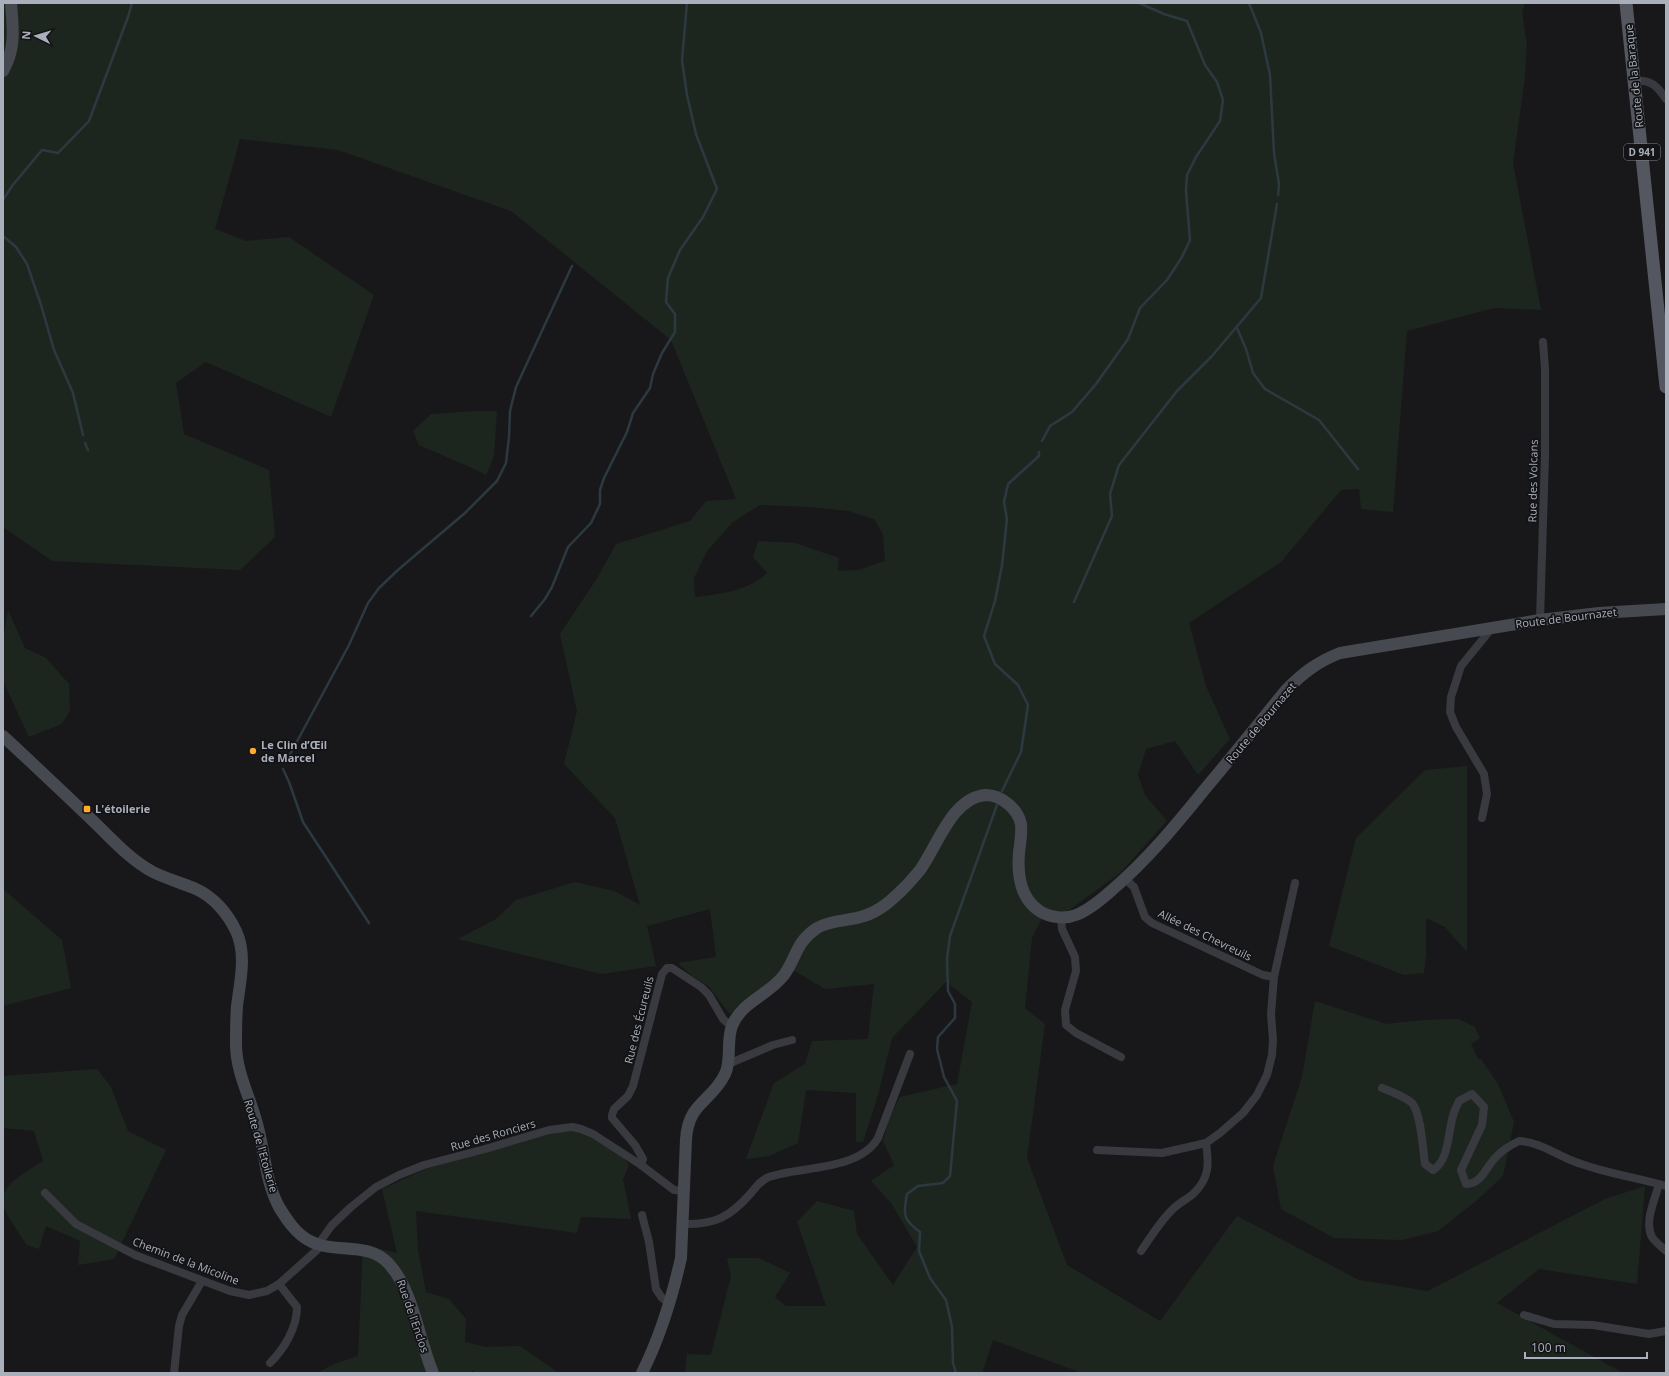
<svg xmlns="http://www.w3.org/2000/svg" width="1669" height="1376" viewBox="0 0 1669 1376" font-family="'Open Sans',sans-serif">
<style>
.green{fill:#1d261e;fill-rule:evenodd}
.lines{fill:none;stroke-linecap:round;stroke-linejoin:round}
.stream{stroke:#2d3940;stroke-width:2.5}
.street{stroke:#393a40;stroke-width:8}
.secondary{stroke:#474950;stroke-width:12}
.primary{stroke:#54575f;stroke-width:13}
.poi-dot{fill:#ffab2c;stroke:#131316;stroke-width:1.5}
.labels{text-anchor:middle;stroke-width:3.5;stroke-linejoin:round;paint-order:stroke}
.shield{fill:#131316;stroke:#7c818a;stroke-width:1}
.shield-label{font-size:10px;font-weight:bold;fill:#a9b0bb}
.street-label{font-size:11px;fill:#a9b0bb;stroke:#131316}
.poi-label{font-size:11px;font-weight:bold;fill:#a9b0bb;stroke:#131316;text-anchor:start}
</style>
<rect width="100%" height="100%" fill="#18181b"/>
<g class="green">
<path d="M3 3H1525L1522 12 1527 45 1524 84 1513 163 1541 310 1494 308 1407 331 1393 512 1361 509 1359 489 1341 490 1281 562 1189 623 1206 686 1230 739 1198 775 1175 741 1146 749 1138 775 1145 795 1167 821 1120 873 1065 913 1041 920 1032 938 1025 1008 1045 1024 1027 1158 1067 1265 1160 1321 1237 1216 1359 1280 1428 1291 1605 1199 1645 1186 1637 1284 1539 1269 1497 1303 1623 1373H1082L993 1340 982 1373H685L687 1354 711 1355 731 1276 727 1258H759L790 1273 775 1297 786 1306H826L797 1222 817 1201 854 1211 857 1234 893 1285 917 1247 891 1203 871 1181 894 1165 883 1141 889 1119 900 1097 957 1084 972 1002 946 982 892 1038 878 1095 863 1142H856V1093L806 1090 798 1143 769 1156 746 1159 774 1083 805 1064 812 1041 868 1039 874 984 825 989 793 970 743 1001 730 1014 708 986 692 976 678 963 716 957 710 909 647 926 656 966 602 974 458 939 496 919 516 900 575 882 614 891 640 905 615 818 564 764 577 711 560 634 596 580 616 544 690 521 706 501 736 499 671 340 511 211 338 150 240 139 215 229 246 241 289 237 374 295 331 417 206 362 176 383 184 434 269 470 275 537 240 570 52 561 3 527ZM760 505 810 507 849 511 874 519 883 534 885 561 859 570 838 571 839 558 795 543 758 541 753 557 767 573C748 591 720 594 695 597L694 578 707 551 733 522Z"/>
<path d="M478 411H497L494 456 486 475 472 468 419 445 413 431 431 414Z"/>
<path d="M8 610 25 648 46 658 69 684 70 711 62 724 29 737 3 681V641Z"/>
<path d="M1467 766V952L1445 927 1426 918V954L1424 973 1404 975 1329 946 1356 838 1425 770Z"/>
<path d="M3 889 62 940 71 988 3 1006Z"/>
<path d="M1315 1001 1386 1024 1424 1020 1459 1019 1475 1027 1480 1038 1471 1044 1479 1060 1481 1059 1498 1084 1514 1122 1503 1176 1476 1201 1438 1231 1402 1240 1334 1238 1281 1209 1273 1166 1302 1077Z"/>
<path d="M97 1069 111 1087 128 1131 166 1150 114 1259 78 1265 80 1241 46 1226 39 1249 27 1245C21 1236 4 1212 3 1204 0 1184 29 1170 43 1161L34 1131 3 1128V1076Z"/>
<path d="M580 1131 623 1157 629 1165 623 1179 631 1219 581 1217 577 1233 416 1211 418 1250 426 1292 449 1299 466 1319 465 1342 485 1347 520 1346 559 1373H475L473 1370 470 1373H317L334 1364 358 1356 363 1245 397 1253 382 1189 428 1168 551 1132Z"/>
</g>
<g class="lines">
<g class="stream">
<path d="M1249 3 1261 33 1270 75 1274 153 1279 184 1278 195"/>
<path d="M3 200 12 186 42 150 58 153 89 121 128 17 132 3"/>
<path d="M3 236 16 247 27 264 41 305 54 350 73 393 83 435"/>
<path d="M1237 328 1246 349 1253 373 1265 389 1319 420 1358 469"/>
<path d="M1042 441 1050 426 1072 412 1096 384 1128 339 1140 308 1167 280 1182 257 1190 240 1186 191 1187 175 1196 157 1220 121 1223 100 1217 82 1205 65 1187 21 1164 14 1139 3"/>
<path d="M85 443 88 450"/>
<path d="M1074 602 1112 516 1110 494 1119 465 1177 391 1212 356 1261 298 1277 204"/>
<path d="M531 616 545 599 552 587 568 547 591 523 600 504V490L604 478 627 432 633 413 650 388 653 374 662 353 675 332V314L666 302 668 278 680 250 703 217 717 189 696 134 687 95 682 60 687 3"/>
<path d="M287 760 349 645 368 603 379 588 399 569 465 513 497 481 506 463 509 437 510 411 516 387 572 266"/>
<path d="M283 769 289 782 303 822 369 923"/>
<path d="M1002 791 1021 752 1028 705 1018 685 995 664 984 636 995 601 1002 565 1007 519 1004 502 1008 484 1039 456V452"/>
<path d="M956 1373 953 1363 952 1327 946 1300 930 1278 919 1251 920 1232C903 1220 903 1214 907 1194L918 1186 943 1183 950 1176 957 1101 944 1077 937 1049 938 1037 955 1018V1004L948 991 947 959 950 936 997 805"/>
</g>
<g class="street">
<path d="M1634 81C1651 79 1657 86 1666 99"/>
<path d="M1540 620 1545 456V369L1543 342"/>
<path d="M1482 818 1487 794 1484 774 1456 727 1450 712 1451 697 1461 666 1492 628"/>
<path d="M1061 918 1062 929 1075 957 1076 971 1065 1010 1066 1025 1076 1033 1121 1057"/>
<path d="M1274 977 1295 883"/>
<path d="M728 1062H733L773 1045 792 1040"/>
<path d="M1382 1088C1392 1092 1404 1096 1412 1103 1421 1113 1423 1150 1425 1164L1433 1170C1449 1161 1448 1132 1453 1116 1454 1111 1457 1106 1459 1101L1472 1094 1484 1107 1482 1125 1461 1170 1466 1184C1483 1184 1486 1165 1498 1155 1504 1149 1511 1145 1519 1141 1539 1142 1555 1154 1573 1161 1603 1173 1635 1177 1666 1186"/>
<path d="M1097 1150 1162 1153 1206 1143 1220 1133 1243 1113 1257 1095 1267 1075 1272 1055 1273 1040 1271 1014 1274 977 1263 975 1152 923 1145 917 1134 887 1125 879"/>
<path d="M641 1165 643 1159 635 1145 612 1118V1115L614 1109 628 1096 633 1086 662 974 667 968H672L701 987 709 995 723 1019 732 1027"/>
<path d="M1659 1184C1655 1199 1644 1222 1652 1237 1655 1242 1662 1247 1666 1251"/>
<path d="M45 1193 76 1224 135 1255 230 1291 249 1295 267 1291 279 1284 317 1250 322 1239 332 1225 351 1207 376 1187 399 1175 424 1165 485 1149 549 1130 572 1127 581 1129 593 1134 641 1165 674 1190 684 1191"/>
<path d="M642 1215 649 1242 656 1289 662 1298 669 1303"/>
<path d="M683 1224C715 1225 730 1217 751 1193 757 1186 761 1180 769 1177 801 1166 859 1171 878 1138L910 1054"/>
<path d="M1141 1251C1151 1237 1160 1221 1173 1209 1179 1203 1187 1199 1193 1194 1210 1178 1209 1164 1206 1143"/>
<path d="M1524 1315 1554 1324 1593 1325 1649 1334 1666 1331"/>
<path d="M270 1363C284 1349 297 1328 297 1307L279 1284"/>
<path d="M174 1373 179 1326 182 1315 202 1281"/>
</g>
<g class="secondary">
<path d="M3 71C16 48 13 28 11 3"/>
<path d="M3 736C33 764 63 792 92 820 111 838 130 860 153 872 167 879 182 883 196 889 214 897 228 914 236 931 247 954 240 982 237 1006 236 1019 236 1032 236 1044 236 1070 248 1093 255 1117 265 1147 264 1179 279 1207 287 1220 296 1234 310 1241 334 1254 369 1241 389 1264 413 1290 419 1340 433 1373"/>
<path d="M642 1373C660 1337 672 1298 681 1258L686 1140C688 1102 711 1103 725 1074 732 1060 726 1042 732 1026 741 1002 769 995 784 975 797 957 795 943 817 928 830 920 849 921 864 916 880 911 892 900 904 888 909 883 915 876 920 870 937 847 952 797 986 795 1001 795 1018 809 1021 824 1022 834 1020 844 1019 853 1017 877 1021 901 1043 913 1053 918 1066 919 1076 915 1089 910 1102 899 1112 890 1147 860 1176 825 1205 789 1232 757 1259 723 1286 690 1303 673 1317 662 1340 653L1540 620 1599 613 1666 609"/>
</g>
<path class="primary" d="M1626 3 1666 387"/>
</g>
<g class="poi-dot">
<circle cx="253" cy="751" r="4"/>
<rect x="83" y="805" width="8" height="8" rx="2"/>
</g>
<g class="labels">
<rect class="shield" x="1624" y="144" width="36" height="16" rx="3"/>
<g class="shield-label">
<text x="1642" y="156">D 941</text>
</g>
<g class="street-label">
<text transform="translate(1634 76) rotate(-96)" y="4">Route de la Baraque</text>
<text transform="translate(1533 481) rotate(-89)" y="4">Rue des Volcans</text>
<text transform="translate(1566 618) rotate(-7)" y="4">Route de Bournazet</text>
<text transform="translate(1261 723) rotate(-50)" y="4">Route de Bournazet</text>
<text transform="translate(1205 935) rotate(26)" y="4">Allée des Chevreuils</text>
<text transform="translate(639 1020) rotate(-76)" y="4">Rue des Écureuils</text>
<text transform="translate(493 1135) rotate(-16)" y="4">Rue des Ronciers</text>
<text transform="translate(261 1146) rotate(74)" y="4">Route de l'Etoilerie</text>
<text transform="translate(186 1261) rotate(21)" y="4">Chemin de la Micoline</text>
<text transform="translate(413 1316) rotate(71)" y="4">Rue de l'Enclos</text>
</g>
<g class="poi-label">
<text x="261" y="749">Le Clin d’Œil<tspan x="261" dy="13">de Marcel</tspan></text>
<text x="95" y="813">L'étoilerie</text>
</g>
</g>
<rect width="1669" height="1376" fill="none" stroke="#a9b0bb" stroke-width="8"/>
<g transform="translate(36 36) rotate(275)" stroke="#131316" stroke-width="3" paint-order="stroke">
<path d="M0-3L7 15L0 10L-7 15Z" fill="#a9b0bb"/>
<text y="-6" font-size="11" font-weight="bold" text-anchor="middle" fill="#a9b0bb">N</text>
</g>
<path d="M1525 1352v6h122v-6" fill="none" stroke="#a9b0bb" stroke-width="2"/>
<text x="1531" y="1352" font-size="12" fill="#a9b0bb" stroke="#131316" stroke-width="3" paint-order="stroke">100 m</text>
</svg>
